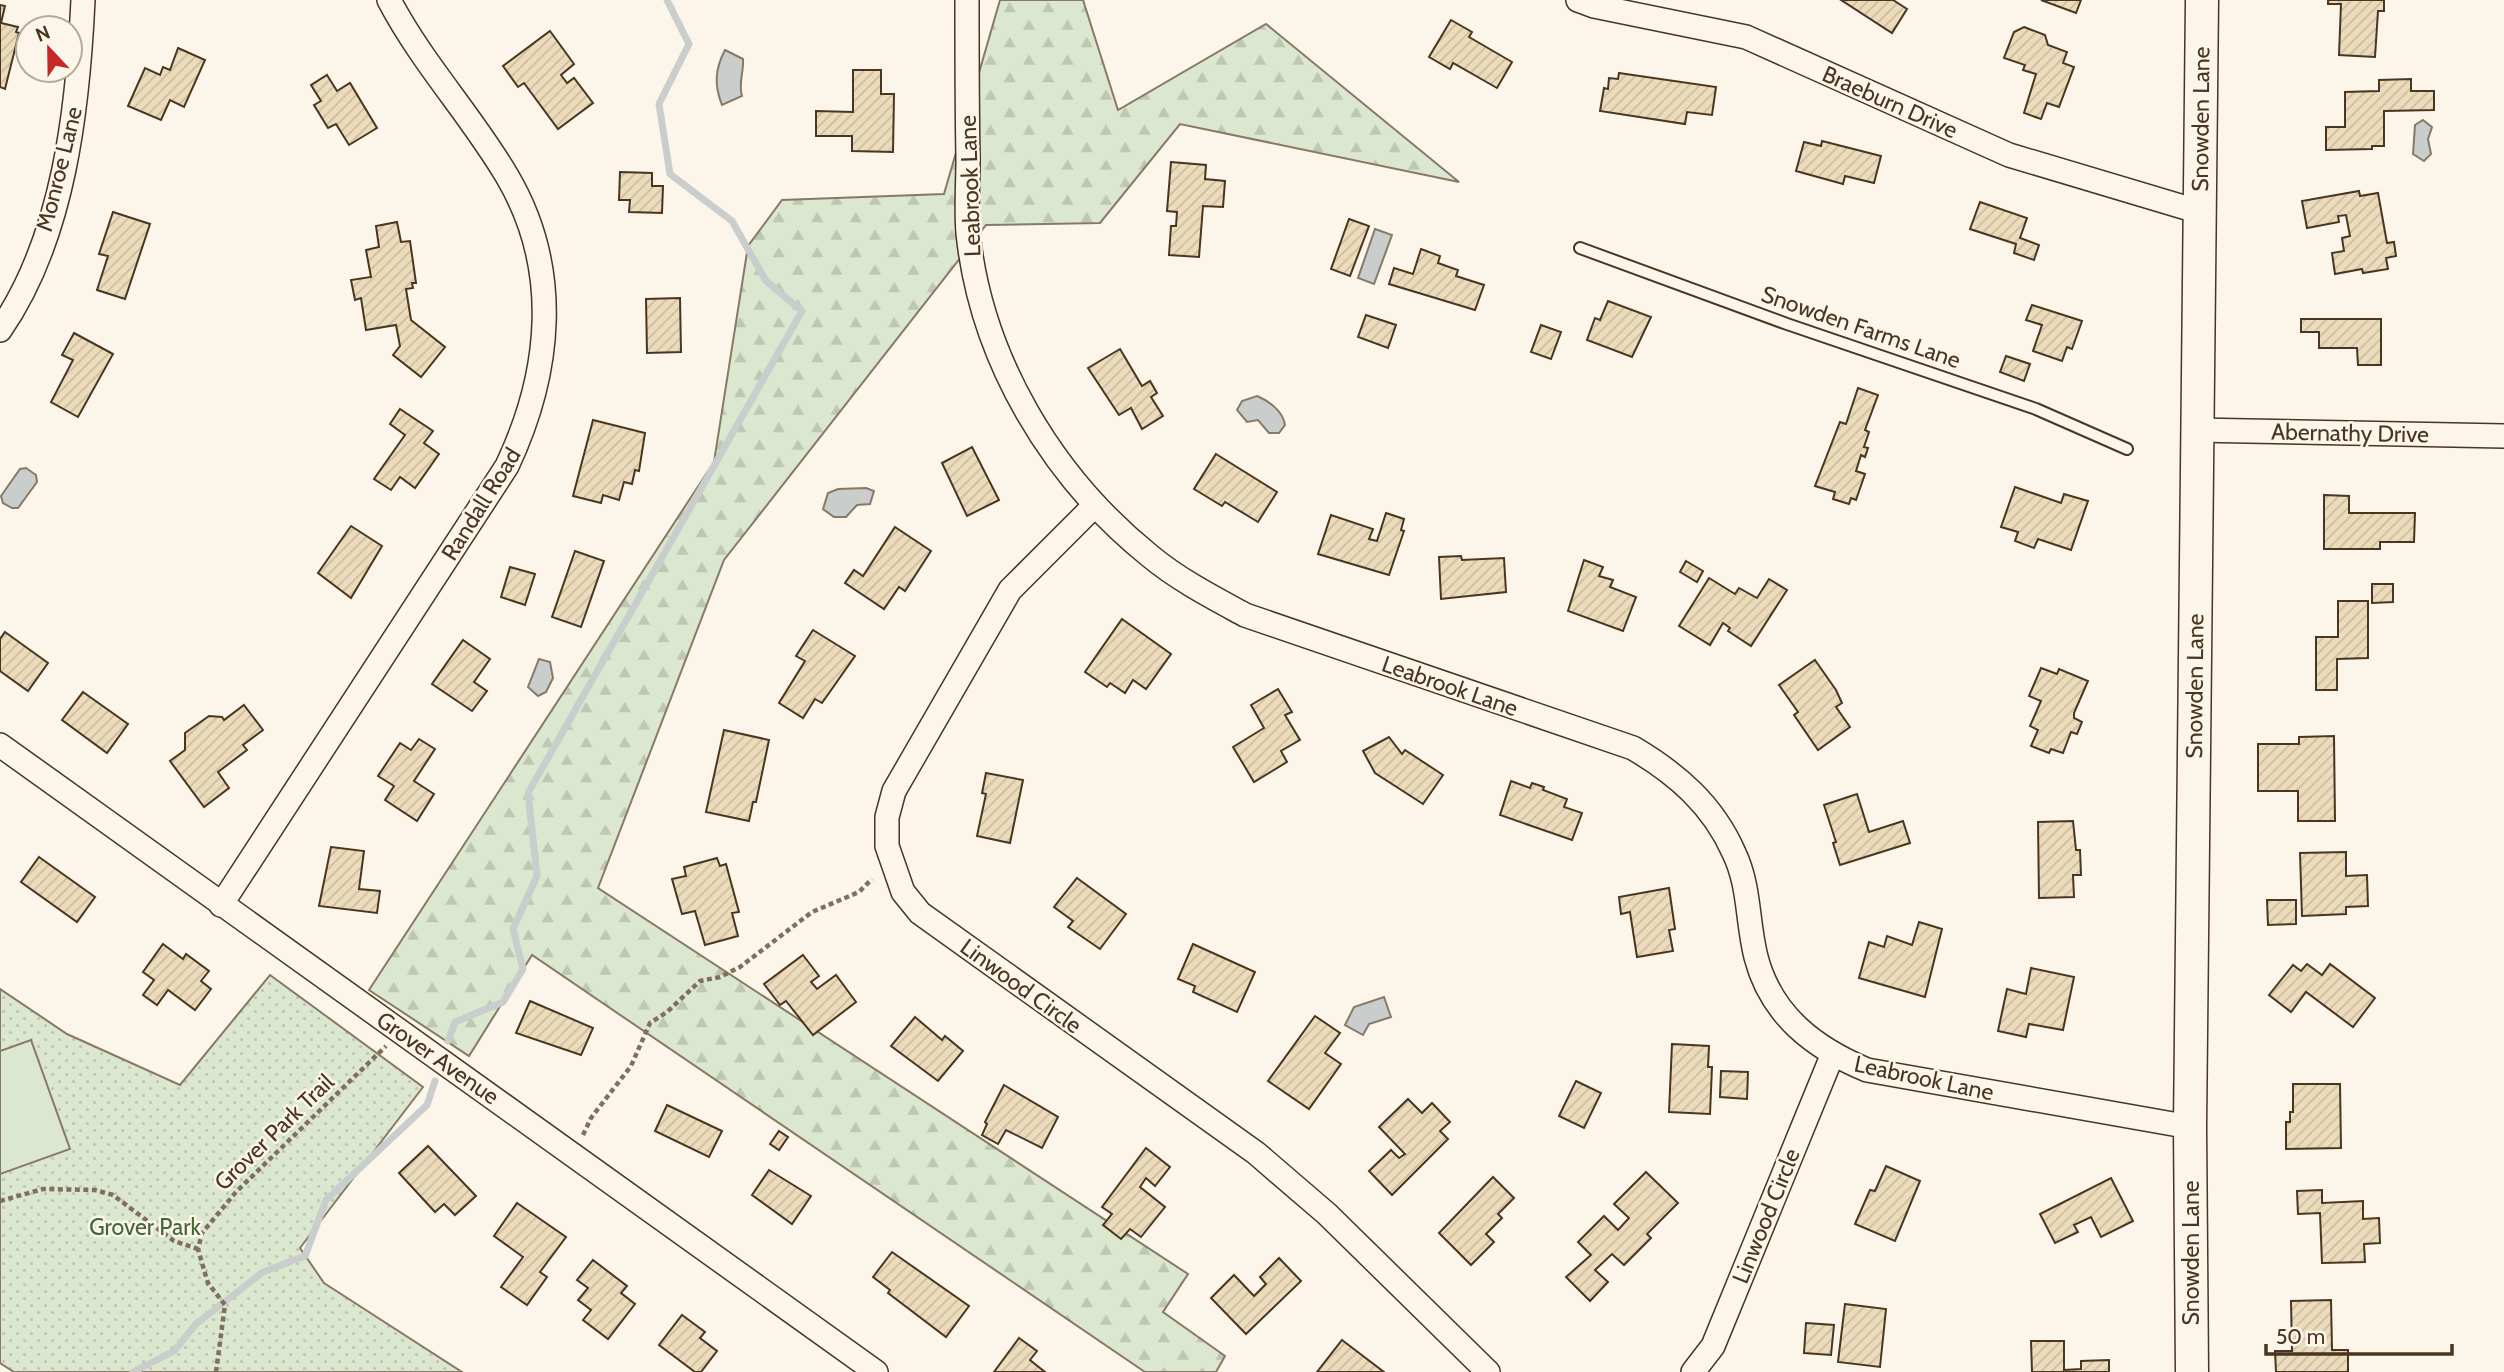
<svg xmlns="http://www.w3.org/2000/svg" width="2504" height="1372" viewBox="0 0 2504 1372" font-family="Cabin,sans-serif">
<style>
.grass{fill:url(#grass-dots);stroke:#887966;stroke-width:2}
.forest{fill:url(#forest-firs);stroke:#887966;stroke-width:2}
.pitch{fill:#dce7d0;stroke:#887966;stroke-width:2}
.water{fill:#c9cecd;stroke:#887966;stroke-width:2}
.lines{fill:none;stroke-linecap:round;stroke-linejoin:round}
.stream{stroke:#c9cecd;stroke-width:7}
.building{fill:url(#building-hatch);stroke:#4a3520;stroke-width:2}
.lane-casing{stroke:#4a3520;stroke-width:14}
.street-casing{stroke:#4a3520;stroke-width:26}
.secondary-casing{stroke:#4a3520;stroke-width:35}
.path{stroke:#7f6f5c;stroke-width:4.5;stroke-dasharray:5 3.5;stroke-linecap:butt}
.lane{stroke:#fbf6e9;stroke-width:10}
.street{stroke:#fbf6e9;stroke-width:23}
.secondary{stroke:#fbf6e9;stroke-width:32}
.labels{text-anchor:middle;stroke-width:5;stroke-linejoin:round;paint-order:stroke}
.street-label{font-size:23px;fill:#4a3520;stroke:#fbf6e9}
.park-label{font-size:23px;fill:#436837;stroke:#fbf6e9}
</style>
<defs>
<pattern id="grass-dots" width="8" height="8" patternUnits="userSpaceOnUse" patternTransform="scale(1.75)"><rect width="8" height="8" fill="#dce7d0"/><path d="M2 2h.1M6 6h.1" fill="none" stroke="#bec7b2" stroke-width="1.8" stroke-linecap="round"/></pattern>
<pattern id="forest-firs" width="22" height="20" patternUnits="userSpaceOnUse" patternTransform="scale(1.75)"><rect width="22" height="20" fill="#dce7d0"/><path d="M5 1l3.5 6h-7zM16 11l3.5 6h-7z" fill="#bec7b2"/></pattern>
<pattern id="building-hatch" width="6" height="6" patternUnits="userSpaceOnUse" patternTransform="scale(1.75)"><rect width="6" height="6" fill="#ecdcbc"/><path d="M-1 1l2-2M0 6l6-6M5 7l2-2" fill="none" stroke="#ccbda1"/></pattern>
</defs>
<rect width="100%" height="100%" fill="#fbf6e9"/>
<path class="grass" d="M270 975 423 1087 300 1248 324 1283 462 1372H14L0 1363V989L67 1034 180 1085Z"/>
<path class="forest" d="M1000 0H1083L1118 110 1266 24 1459 182 1180 124 1100 223 986 225 724 560 598 888 1188 1274 1163 1312 1225 1356 1216 1372H1145L532 955 469 1056 369 990 714 462 748 246 782 200 944 194Z"/>
<path class="pitch" d="M31 1040 70 1149 0 1174V1051Z"/>
<g class="water">
<path d="M725 50 743 59C744 73 738 82 742 96L722 105C714 85 715 69 725 50Z"/>
<path d="M2423 120 2432 127 2428 139 2431 154 2424 161 2413 154 2415 125Z"/>
<path d="M1375 229 1392 235 1374 284 1358 278Z"/>
<path d="M1257 396C1269 401 1283 411 1285 425L1279 433H1269L1258 420 1247 422 1237 410 1242 401Z"/>
<path d="M26 468 36 475 37 482 18 508H12L3 503 1 496 20 469Z"/>
<path d="M866 488 874 491 870 504 857 505 846 517H834L823 509 828 493 838 489Z"/>
<path d="M539 659 550 662 553 678 546 692 538 696 528 687Z"/>
<path d="M1384 997 1391 1017 1369 1024 1363 1035 1345 1025 1354 1007Z"/>
</g>
<g class="lines">
<g class="stream">
<path d="M448 1041 455 1022 503 1002 523 969 513 929 537 876 528 793 802 311 766 281 732 221 670 174 659 104 689 44 667 0"/>
<path d="M133 1372 174 1351 196 1324 263 1272 305 1256 326 1200 427 1105 435 1081"/>
</g>
</g>
<g class="building">
<path d="M1841 0H1893L1907 9 1892 33Z"/>
<path d="M2041 0H2081L2076 13Z"/>
<path d="M2328 0H2384V11H2378L2375 57 2339 55 2341 4H2328Z"/>
<path d="M0 5 5 6 1 23 18 27 16 32 19 33 5 89 0 87Z"/>
<path d="M1451 20 1472 32 1469 37 1512 62 1497 88 1453 63 1450 69 1429 57Z"/>
<path d="M2024 27 2045 35 2048 45 2067 52 2063 63 2074 67 2059 107 2047 103 2041 119 2024 113 2036 74 2023 70 2025 65 2004 58 2014 32Z"/>
<path d="M550 31 574 64 561 75 567 83 574 78 593 103 558 129 524 83 518 87 503 66Z"/>
<path d="M178 48 205 60 184 107 170 100 161 120 128 106 145 68 160 75 163 67 170 70Z"/>
<path d="M853 70H881V94H894L893 152 852 151V136H816V111L853 112Z"/>
<path d="M1619 73 1716 87 1712 115 1687 112 1685 124 1600 111 1604 88 1608 89 1609 78 1618 79Z"/>
<path d="M327 75 337 91 350 83 377 128 349 145 336 124 328 128 314 105 321 101 311 85Z"/>
<path d="M2411 79V91H2434V110L2384 111V146H2372V149L2326 150V127H2345V92L2379 91V80Z"/>
<path d="M1822 141 1881 156 1874 183 1845 176 1843 184 1796 171 1804 142 1821 146Z"/>
<path d="M1171 162 1206 165 1205 179 1225 181 1223 207 1203 206 1199 257 1169 255 1171 226H1176L1177 212 1167 211Z"/>
<path d="M620 172 652 173V186H663L662 213 629 212 630 200H619Z"/>
<path d="M2359 191 2360 196 2378 193 2387 243 2394 242 2396 256 2386 258 2388 269 2363 273 2362 269 2335 274 2332 253 2344 251 2342 238 2350 236 2346 215 2338 216 2339 222 2307 228 2302 201Z"/>
<path d="M1980 202 2027 218 2020 238 2039 245 2034 260 2014 253 2016 244 1970 229Z"/>
<path d="M113 212 150 224 125 299 97 290 108 256 99 254Z"/>
<path d="M1349 219 1369 226 1350 276 1331 269Z"/>
<path d="M397 222 401 242 410 241 416 283H412L413 288 406 289 411 320 445 347 421 377 393 355 400 346 396 325 366 330 361 298 355 300 351 280 371 277 366 250 379 247 376 226Z"/>
<path d="M1421 249 1440 256 1438 263 1458 270 1456 276 1484 285 1475 310 1389 284 1394 268 1413 274Z"/>
<path d="M680 298 681 352 647 353 646 299Z"/>
<path d="M1608 301 1651 317 1632 357 1587 340 1595 318 1600 320Z"/>
<path d="M2032 305 2082 321 2072 349 2067 347 2062 361 2033 351 2042 325 2026 320Z"/>
<path d="M1366 315 1396 325 1388 348 1358 337Z"/>
<path d="M2301 319H2381V365H2358L2357 348H2319V332H2301Z"/>
<path d="M1541 325 1561 332 1551 359 1531 352Z"/>
<path d="M74 333 113 354 78 417 51 402 73 360 62 355Z"/>
<path d="M1120 349 1142 386 1150 381 1157 393 1151 397 1163 416 1142 429 1131 408 1119 415 1088 368Z"/>
<path d="M2006 356 2030 364 2024 381 2000 372Z"/>
<path d="M1858 388 1878 395 1865 430 1869 432 1864 447 1868 448 1865 457 1861 455 1856 471 1865 474 1856 500 1851 498 1849 504 1833 499 1835 492 1815 486 1840 422 1846 424Z"/>
<path d="M400 409 433 431 424 443 439 454 415 488 400 477 391 490 374 479 405 435 390 424Z"/>
<path d="M593 420 645 433 639 471 635 470 632 484 624 482 619 500 603 495 601 503 573 496Z"/>
<path d="M972 447 999 500 967 516 942 463Z"/>
<path d="M1216 454 1277 492 1258 522 1225 502 1222 506 1194 489Z"/>
<path d="M2015 487 2061 503 2064 494 2088 501 2071 550 2038 539 2034 548 2015 541 2018 532 2001 527Z"/>
<path d="M2324 495 2349 496V513H2415L2414 542H2380V549H2324Z"/>
<path d="M1386 513 1404 519 1401 530 1404 531 1389 575 1318 554 1331 515 1373 529 1369 539 1377 541Z"/>
<path d="M351 526 382 546 351 598 318 573Z"/>
<path d="M895 527 931 551 905 591 899 587 884 609 845 583 854 570 863 576Z"/>
<path d="M575 551 604 561 581 627 552 617Z"/>
<path d="M1461 556 1462 560 1504 558 1506 592 1441 599 1439 557Z"/>
<path d="M1584 560 1603 567 1599 576 1613 580 1610 587 1636 597 1623 631 1568 611Z"/>
<path d="M1686 561 1703 571 1697 582 1680 572Z"/>
<path d="M510 567 535 574 525 605 501 597Z"/>
<path d="M1709 578 1735 594 1739 588 1757 598 1769 579 1787 590 1751 646 1728 631 1730 628 1723 623 1710 645 1679 626Z"/>
<path d="M2372 584H2393V602L2372 603Z"/>
<path d="M2338 601H2368V658L2337 659V690H2316V637H2338Z"/>
<path d="M1122 619 1171 654 1146 689 1133 680 1125 693 1110 683 1107 687 1085 672Z"/>
<path d="M813 630 855 656 822 703 815 699 803 718 779 703 805 661 796 656Z"/>
<path d="M5 632 48 663 28 691 0 671V639Z"/>
<path d="M463 640 490 659 474 682 487 691 472 711 432 684Z"/>
<path d="M1815 660 1836 690 1842 703 1836 707 1850 727 1818 750 1794 715 1798 712 1779 685Z"/>
<path d="M2041 668 2057 674 2059 669 2088 681 2074 713V718L2082 722 2077 734 2071 732 2063 753 2051 749 2049 753 2031 746 2038 730 2030 726 2041 701 2029 696Z"/>
<path d="M1278 689 1292 712 1285 715 1300 740 1281 751 1287 762 1254 782 1233 747 1264 728 1251 705Z"/>
<path d="M83 692 128 724 107 753 62 720Z"/>
<path d="M244 705 263 730 243 745 247 750 218 772 229 788 204 807 170 761 185 750V733L209 716 222 717 224 720Z"/>
<path d="M724 730 769 740 756 802H753L749 821 706 812Z"/>
<path d="M2334 736 2335 821H2298V791H2258V744H2299V737Z"/>
<path d="M1389 737 1402 754 1405 750 1443 775 1423 804 1375 773 1363 751Z"/>
<path d="M419 739 435 749 414 781 434 794 417 821 385 800 394 786 378 776 400 743 411 750Z"/>
<path d="M986 773 1023 780 1010 843 977 836 986 794 982 793Z"/>
<path d="M1511 781 1530 788 1532 783 1544 787 1543 790 1567 799 1564 807 1582 813 1572 840 1500 815Z"/>
<path d="M1857 794 1869 832 1903 821 1910 843 1840 865 1833 843 1836 842 1824 805Z"/>
<path d="M2073 821 2076 850H2080L2081 875H2073L2074 897 2039 898 2038 822Z"/>
<path d="M331 847 364 851 359 889 380 891 377 913 319 906Z"/>
<path d="M2346 852V876L2367 875 2368 906 2346 907V914L2302 916 2300 853Z"/>
<path d="M39 857 95 897 77 922 21 882Z"/>
<path d="M717 858 720 866 726 864 739 912 732 913 738 936 705 945 695 911 682 914 672 879 686 876 684 867Z"/>
<path d="M1077 878 1126 914 1100 949 1068 927 1073 921 1054 907Z"/>
<path d="M1669 888 1675 929 1669 930 1673 951 1637 957 1630 912 1621 914 1619 897Z"/>
<path d="M2267 900H2296V924L2268 925Z"/>
<path d="M1919 922 1942 929 1925 997 1859 978 1869 942 1884 947 1887 936 1912 945Z"/>
<path d="M163 944 183 959 186 954 209 971 201 981 211 989 195 1010 168 990 157 1005 143 995 154 980 143 972Z"/>
<path d="M1193 944 1255 972 1237 1012 1193 992 1195 986 1178 979Z"/>
<path d="M803 955 819 976 811 982 817 989 836 975 856 1002 813 1035 786 1001 780 1005 764 984Z"/>
<path d="M2307 964 2322 975 2330 964 2375 998 2353 1027 2306 992 2291 1012 2269 995 2293 965 2301 971Z"/>
<path d="M2031 968 2074 977 2063 1030 2029 1024 2026 1037 1998 1031 2007 989 2026 994Z"/>
<path d="M530 1001 593 1028 581 1055 516 1033Z"/>
<path d="M1315 1016 1340 1033 1325 1053 1341 1064 1309 1109 1268 1081Z"/>
<path d="M915 1017 942 1040 945 1036 963 1051 938 1081 891 1046Z"/>
<path d="M1672 1044 1709 1046 1708 1067H1712L1710 1114 1669 1112Z"/>
<path d="M1721 1071 1748 1072 1747 1099 1720 1097Z"/>
<path d="M1576 1081 1601 1093 1584 1128 1559 1116Z"/>
<path d="M2293 1084H2340L2341 1148 2286 1149V1122H2290V1112H2293Z"/>
<path d="M1004 1085 1058 1117 1042 1148 1006 1130 998 1144 982 1135 987 1124 985 1122Z"/>
<path d="M1408 1099 1422 1113 1432 1103 1450 1122 1440 1131 1448 1139 1392 1195 1369 1171 1391 1150 1399 1158 1405 1154 1379 1127Z"/>
<path d="M667 1105 722 1131 709 1157 655 1131Z"/>
<path d="M779 1131 788 1137 779 1150 770 1144Z"/>
<path d="M428 1146 476 1196 455 1215 444 1204 435 1212 399 1173Z"/>
<path d="M1146 1148 1170 1167 1155 1186 1146 1178 1140 1187 1165 1207 1141 1237 1130 1229 1121 1239 1103 1225 1112 1214 1102 1207Z"/>
<path d="M1886 1166 1920 1181 1895 1241 1855 1224 1870 1190 1875 1191Z"/>
<path d="M769 1170 811 1196 792 1224 752 1195Z"/>
<path d="M1646 1172 1678 1203 1647 1234 1651 1238 1624 1265 1612 1254 1595 1270 1608 1282 1590 1301 1566 1277 1591 1255 1578 1242 1604 1216 1618 1230 1629 1218 1614 1204Z"/>
<path d="M1493 1177 1514 1198 1498 1214 1502 1218 1486 1234 1494 1242 1471 1265 1439 1233Z"/>
<path d="M2111 1178 2133 1221 2101 1237 2091 1217 2074 1225 2078 1232 2055 1243 2040 1214Z"/>
<path d="M2322 1190V1203L2363 1201V1219L2379 1218 2380 1243 2364 1244 2365 1262 2322 1263 2320 1213 2298 1214 2297 1191Z"/>
<path d="M517 1203 566 1237 540 1272 547 1277 527 1305 501 1287 523 1257 494 1236Z"/>
<path d="M892 1252 969 1306 946 1337 888 1293 890 1290 873 1277Z"/>
<path d="M1279 1258 1301 1281 1246 1334 1211 1298 1234 1275 1254 1296 1266 1284 1260 1277Z"/>
<path d="M593 1260 627 1286 621 1293 635 1304 608 1339 583 1320 591 1310 578 1300 588 1288 577 1280Z"/>
<path d="M2331 1300 2332 1350H2348V1372H2276L2275 1351H2292L2291 1301Z"/>
<path d="M1845 1304 1886 1309 1880 1367 1838 1362Z"/>
<path d="M682 1315 705 1332 700 1338 717 1351 701 1372H695L659 1345Z"/>
<path d="M1806 1323 1834 1325 1831 1355 1804 1353Z"/>
<path d="M1019 1338 1037 1351 1030 1360 1045 1372H994Z"/>
<path d="M1342 1340 1384 1372H1317Z"/>
<path d="M2031 1341H2064V1370L2081 1369V1361L2109 1360V1372H2032Z"/>
</g>
<g class="lines">
<g class="lane-casing">
<path id="lane" d="M1580 248 1787 324 2036 409 2127 449"/>
</g>
<g class="street-casing">
<g id="street">
<path d="M967 0C967 53 967 106 968 159 968 183 966 209 968 233 981 359 1052 477 1150 556 1179 580 1212 597 1245 615L1633 748C1677 774 1713 805 1734 853 1750 886 1747 922 1756 957 1771 1015 1814 1048 1867 1070L2190 1127"/>
<path d="M1578 0 1594 6 1746 37 2009 155 2200 212"/>
<path d="M0 330C64 238 78 108 83 0"/>
<path d="M2195 430 2504 436"/>
<path d="M1095 505 1010 590 894 791 887 817V846L903 892 920 913 1256 1153 1327 1214 1488 1372"/>
<path d="M0 745 876 1372"/>
<path d="M221 905 507 466C551 373 562 269 507 176 471 115 422 63 389 0"/>
<path d="M1693 1372 1713 1346 1832 1056"/>
</g>
</g>
<g class="secondary-casing">
<g id="secondary">
<path id="s1" d="M2192 1372 2190 1127 2202 0"/>
</g>
</g>
<g class="path">
<path d="M583 1135 591 1118 631 1066 650 1023 667 1012 700 981 720 977 740 967 812 912 859 892 872 879"/>
<path d="M0 1201 43 1189 95 1190 113 1195 174 1241 198 1249"/>
<path d="M216 1372 225 1305 208 1283 204 1270 198 1249 202 1233 236 1192 386 1046"/>
</g>
<use href="#lane" class="lane"/>
<use href="#street" class="street"/>
<use href="#secondary" class="secondary"/>
</g>
<g class="labels">
<g class="street-label">
<text transform="translate(1890 102) rotate(24)" y="8">Braeburn Drive</text>
<text dy="8" stroke="none"><textPath href="#s1" startOffset="1253">Snowden Lane</textPath></text>
<text transform="translate(59 169) rotate(-76)" y="8">Monroe Lane</text>
<text transform="translate(970 186) rotate(-92)" y="8">Leabrook Lane</text>
<text transform="translate(1861 327) rotate(19)" y="8">Snowden Farms Lane</text>
<text transform="translate(2350 433) rotate(1)" y="8">Abernathy Drive</text>
<text transform="translate(481 504) rotate(-58)" y="8">Randall Road</text>
<text transform="translate(1450 686) rotate(19)" y="8">Leabrook Lane</text>
<text dy="8" stroke="none"><textPath href="#s1" startOffset="686">Snowden Lane</textPath></text>
<text transform="translate(1021 986) rotate(36)" y="8">Linwood Circle</text>
<text transform="translate(438 1058) rotate(35)" y="8">Grover Avenue</text>
<text transform="translate(1924 1078) rotate(12)" y="8">Leabrook Lane</text>
<text transform="translate(274 1132) rotate(-44)" y="8">Grover Park Trail</text>
<text transform="translate(1766 1216) rotate(-68)" y="8">Linwood Circle</text>
<text transform="translate(2191 1253) rotate(-90)" y="8">Snowden Lane</text>
</g>
<g class="park-label">
<text x="145" y="1235">Grover Park</text>
</g>
</g>
<g transform="translate(49 49) rotate(338)"><circle r="33" fill="#fbf6e9" stroke="#b4a999" stroke-width="2"/>
<path d="M0-5L12 26L0 18L-12 26Z" fill="#c62828"/>
<text y="-10" font-size="19" font-weight="bold" text-anchor="middle" fill="#4a3520">N</text>
</g>
<path d="M2266 1344v10h186v-10" fill="none" stroke="#4a3520" stroke-width="3.5"/>
<text x="2276" y="1344" font-size="21" fill="#4a3520" stroke="#fbf6e9" stroke-width="5" paint-order="stroke">50 m</text>
</svg>
